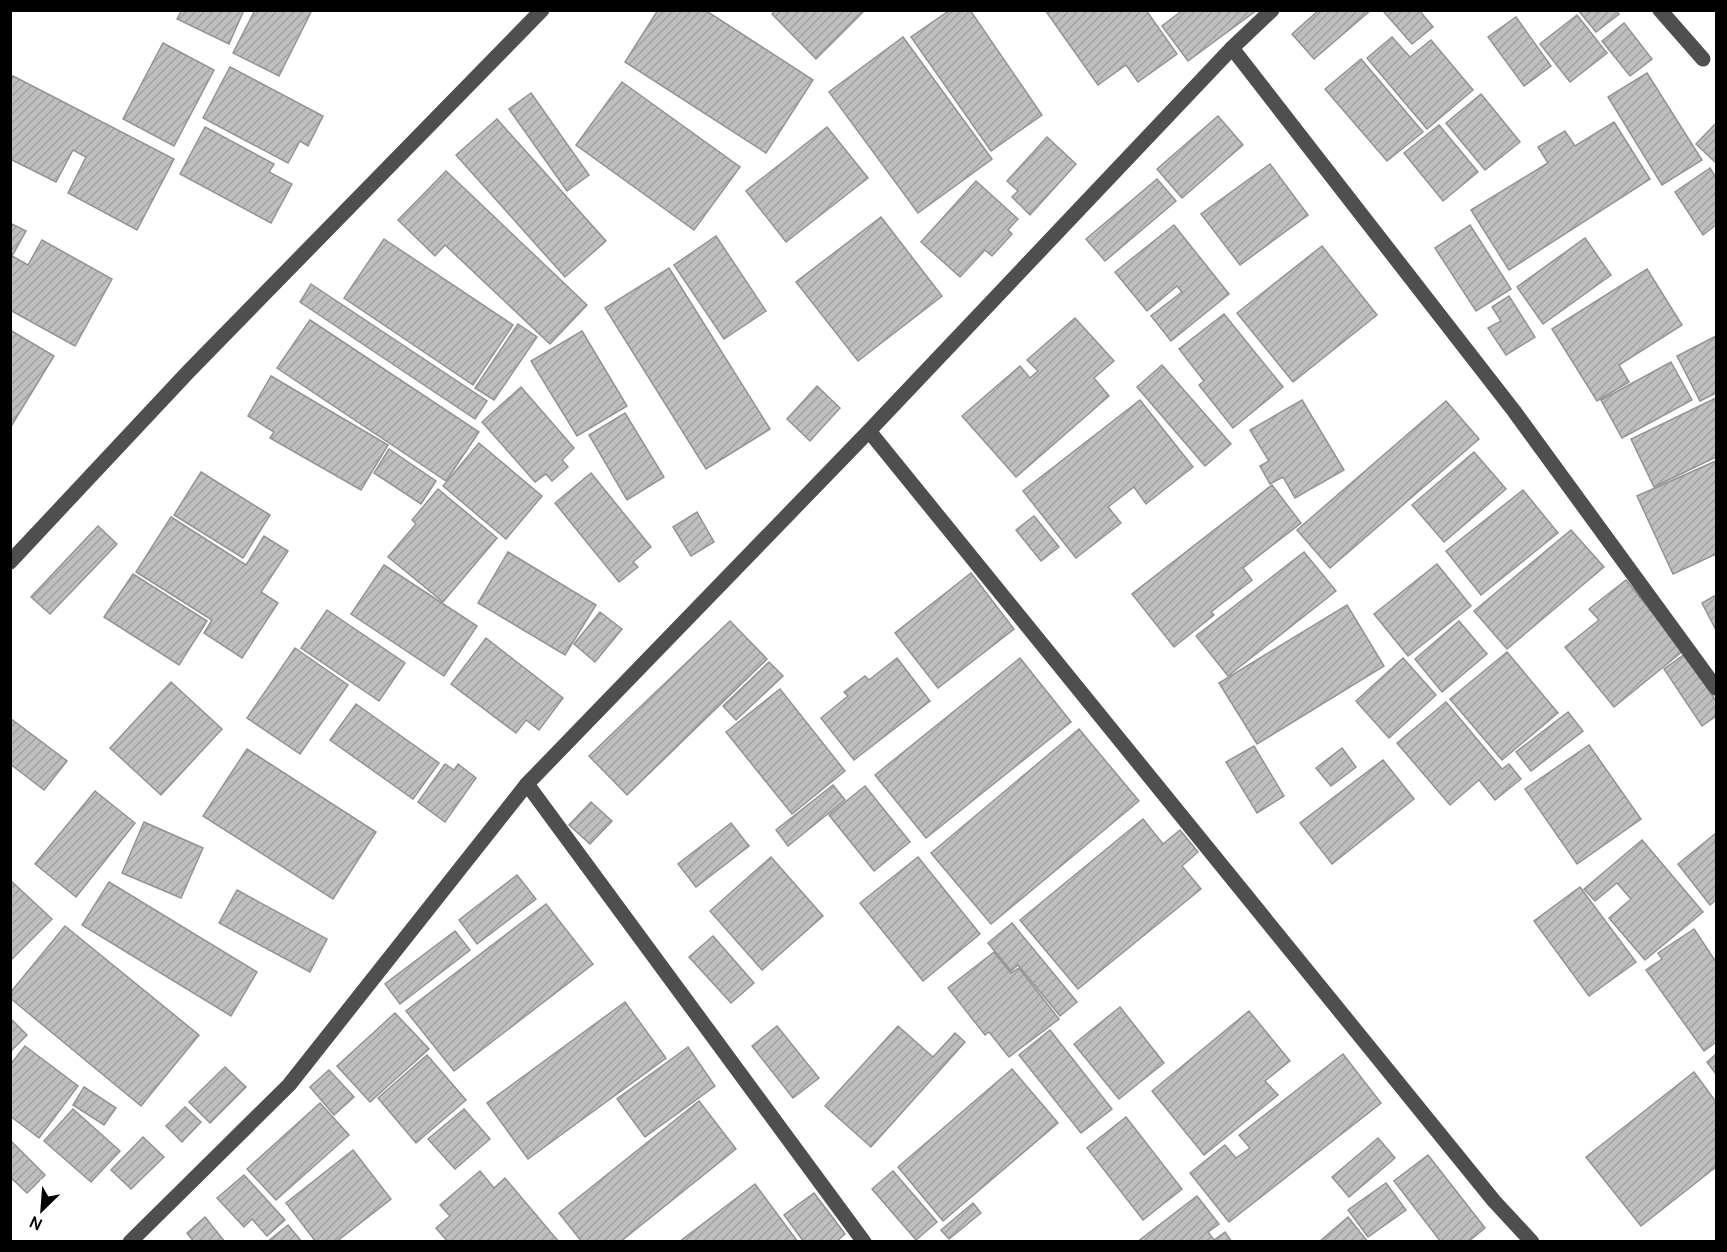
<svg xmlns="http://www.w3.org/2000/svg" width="1727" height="1252" viewBox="0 0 1727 1252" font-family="Manrope,sans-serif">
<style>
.building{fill:url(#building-hatch);stroke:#939393;stroke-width:1.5}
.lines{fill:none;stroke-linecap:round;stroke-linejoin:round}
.minor{stroke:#4f4f4f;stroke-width:15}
</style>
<defs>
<pattern id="building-hatch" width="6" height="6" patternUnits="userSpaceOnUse" patternTransform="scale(1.5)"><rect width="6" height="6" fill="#bfbfbf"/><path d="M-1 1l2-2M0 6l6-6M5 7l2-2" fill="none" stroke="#a2a2a2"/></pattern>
</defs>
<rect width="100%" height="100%" fill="#fff"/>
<g class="building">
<path d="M182 10H244L229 44 177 19Z"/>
<path d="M255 10H312L279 76 233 53Z"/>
<path d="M658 10H705L813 80 766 153 625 62Z"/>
<path d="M776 10H865L816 59 772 14Z"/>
<path d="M950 10H970L1042 115 991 151 911 37Z"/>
<path d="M1045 10H1146L1177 54 1138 82 1126 65 1098 85Z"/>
<path d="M1183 10H1257L1188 61 1162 26Z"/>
<path d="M1319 10H1371L1314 59 1292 34Z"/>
<path d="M1419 10 1433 27 1412 44 1383 11Z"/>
<path d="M1578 10H1616L1619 14 1596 32Z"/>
<path d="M1577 15 1607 53 1570 82 1540 44Z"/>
<path d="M1516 17 1551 66 1524 86 1488 37Z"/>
<path d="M1624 23 1652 59 1630 76 1602 41Z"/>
<path d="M903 37 992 159 918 213 829 92Z"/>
<path d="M1392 37 1410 57 1431 40 1473 90 1427 129 1367 58Z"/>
<path d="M163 43 214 70 174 146 123 119Z"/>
<path d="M1361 59 1423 132 1387 161 1325 89Z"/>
<path d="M230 67 323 116 308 146 300 141 288 163 203 118Z"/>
<path d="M1647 73 1702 160 1662 185 1608 97Z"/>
<path d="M13 76 174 159 137 230 68 193 86 157 73 150 56 182 10 159V81Z"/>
<path d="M622 82 740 167 694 230 576 145Z"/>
<path d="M531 93 589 175 567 191 509 109Z"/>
<path d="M1481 94 1520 142 1485 170 1446 123Z"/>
<path d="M1218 116 1243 145 1182 198 1157 169Z"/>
<path d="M497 119 606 241 565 277 456 155Z"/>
<path d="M1614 122 1650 179 1509 270 1471 210 1548 163 1538 147 1565 131 1575 146Z"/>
<path d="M1716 123V163L1696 144Z"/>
<path d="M1439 125 1478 172 1443 201 1404 153Z"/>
<path d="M205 127 274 164 269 172 292 184 271 223 180 174Z"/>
<path d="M827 127 868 178 786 242 746 191Z"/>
<path d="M1047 137 1076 164 1030 215 1012 197 1018 191 1007 181Z"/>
<path d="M1270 164 1308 215 1240 265 1201 214Z"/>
<path d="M1710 168 1716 178V225L1703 235 1675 192Z"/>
<path d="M446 171 587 305 550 344 445 245 435 256 398 220Z"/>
<path d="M1157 179 1176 201 1105 261 1086 239Z"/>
<path d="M976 181 1018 219 1008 230 1012 234 992 256 985 250 960 277 921 242Z"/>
<path d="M881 217 942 296 858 361 796 282Z"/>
<path d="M10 223 26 231 12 256 28 265 42 240 112 279 75 346 10 310Z"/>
<path d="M1174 225 1229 294 1171 341 1151 316 1182 292 1177 286 1147 311 1115 272Z"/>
<path d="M1470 225 1511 289 1476 311 1435 248Z"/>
<path d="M716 236 766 311 724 339 674 265Z"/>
<path d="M1585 238 1611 275 1543 324 1517 287Z"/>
<path d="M384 239 513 325 473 385 344 298Z"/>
<path d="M1322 246 1377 315 1293 382 1237 313Z"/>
<path d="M669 268 770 429 706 469 605 308Z"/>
<path d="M1647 269 1682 325 1619 365 1629 382 1597 401 1552 329Z"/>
<path d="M311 284 487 401 475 419 300 302Z"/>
<path d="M1509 296 1535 337 1506 355 1488 328 1501 321 1492 307Z"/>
<path d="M1224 314 1283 387 1233 428 1199 385 1204 381 1179 349Z"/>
<path d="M1075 318 1114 361 1094 378 1109 396 1016 477 962 416 1020 366 1030 378 1038 371 1027 360Z"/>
<path d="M310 320 479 432 446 481 277 368Z"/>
<path d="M518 324 537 337 494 400 475 388Z"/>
<path d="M10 330 54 356 10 428Z"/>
<path d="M582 331 627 406 577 436 531 361Z"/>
<path d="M1716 336V393L1700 401 1677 356Z"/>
<path d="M1671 362 1692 400 1622 438 1601 400Z"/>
<path d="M1162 365 1231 444 1205 466 1137 387Z"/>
<path d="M271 376 388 445 361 490 270 438 274 432 248 416Z"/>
<path d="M817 386 840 408 810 441 787 419Z"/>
<path d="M521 387 574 448 562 460 568 467 552 481 546 474 535 482 482 422Z"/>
<path d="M1716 398V457L1654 487 1631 439Z"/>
<path d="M1140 400 1193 467 1146 504 1134 487 1108 507 1121 523 1076 558 1023 491Z"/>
<path d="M1302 400 1344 470 1295 498 1283 477 1270 484 1260 466 1269 461 1250 430Z"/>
<path d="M1446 401 1479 439 1330 568 1297 530Z"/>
<path d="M625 413 664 477 627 500 589 435Z"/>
<path d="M479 443 542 496 506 539 443 486Z"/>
<path d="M389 449 436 481 421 504 374 473Z"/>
<path d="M1474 452 1506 489 1444 542 1412 505Z"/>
<path d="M1716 461V554L1673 574 1637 496Z"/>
<path d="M201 472 270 515 243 558 174 515Z"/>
<path d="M591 473 651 547 633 562 638 567 619 582 555 503Z"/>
<path d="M1272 485 1301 523 1243 568 1252 580 1211 612 1214 615 1174 647 1132 594Z"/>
<path d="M438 489 497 538 443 602 388 557 416 524 412 520Z"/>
<path d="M1523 490 1558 533 1481 595 1446 551Z"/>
<path d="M697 512 714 542 691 556 673 527Z"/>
<path d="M1034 516 1059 547 1041 561 1016 530Z"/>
<path d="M171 517 246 565 264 536 288 551 261 592 278 603 242 658 204 633 212 620 136 572Z"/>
<path d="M98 526 117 544 50 614 31 597Z"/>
<path d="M1571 530 1604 567 1507 649 1474 611Z"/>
<path d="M508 552 596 605 565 655 478 603Z"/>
<path d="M1304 552 1336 591 1228 676 1196 636Z"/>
<path d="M1437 564 1471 606 1408 656 1374 614Z"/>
<path d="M384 565 477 626 444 676 351 614Z"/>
<path d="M971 573 1014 629 938 688 895 633Z"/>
<path d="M133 574 207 621 179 665 104 617Z"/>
<path d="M1626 580 1683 651 1614 707 1565 647 1599 620 1589 609Z"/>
<path d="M1716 595V630L1702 603Z"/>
<path d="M1347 605 1384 666 1257 744 1219 683Z"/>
<path d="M327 610 405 663 379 701 301 648Z"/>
<path d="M600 612 622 629 595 662 574 644Z"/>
<path d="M730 621 767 659 627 795 589 756Z"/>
<path d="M1459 621 1487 654 1442 692 1415 659Z"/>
<path d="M486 638 563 698 539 730 526 720 516 733 451 684Z"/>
<path d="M295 648 348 685 300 754 247 718Z"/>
<path d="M1507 652 1558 713 1502 760 1450 699Z"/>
<path d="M1685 654 1716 701V716L1702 726 1664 669Z"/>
<path d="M897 658 930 701 854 760 821 718 848 696 844 692 865 676 869 680Z"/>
<path d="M1020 658 1071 722 926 838 875 775Z"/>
<path d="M1403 658 1436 695 1389 738 1356 701Z"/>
<path d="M769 662 783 676 736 720 723 706Z"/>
<path d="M171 682 222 729 161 795 110 748Z"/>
<path d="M780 689 845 771 792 814 726 732Z"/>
<path d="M1446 702 1502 769 1509 764 1521 779 1495 800 1479 780 1450 805 1397 743Z"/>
<path d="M356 704 439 763 413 799 330 740Z"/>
<path d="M1568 712 1583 731 1531 771 1516 752Z"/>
<path d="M10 718 67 761 44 790 10 764Z"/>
<path d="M1079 729 1139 801 991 924 931 853Z"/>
<path d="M1589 745 1641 819 1577 864 1525 789Z"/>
<path d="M1254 746 1284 796 1257 813 1226 762Z"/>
<path d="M1342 748 1356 767 1331 786 1316 768Z"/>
<path d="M247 749 376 832 333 899 203 816Z"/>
<path d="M1383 760 1414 799 1332 864 1300 823Z"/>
<path d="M445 764 454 770 458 764 476 778 445 822 418 802Z"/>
<path d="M833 785 845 800 788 846 776 830Z"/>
<path d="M865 786 910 842 874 871 829 815Z"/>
<path d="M95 791 135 823 76 897 35 864Z"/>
<path d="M591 802 612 821 590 844 569 825Z"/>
<path d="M1143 819 1163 844 1180 830 1198 852 1182 866 1201 889 1078 989 1020 920Z"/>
<path d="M144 822 203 848 181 898 122 873Z"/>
<path d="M731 823 749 846 696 887 678 864Z"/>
<path d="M1716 833V900L1710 905 1678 864Z"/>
<path d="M1642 840 1703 912 1645 960 1609 918 1631 899 1617 883 1595 901 1584 889Z"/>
<path d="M771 857 823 916 762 970 710 911Z"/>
<path d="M918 857 980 934 923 981 860 903Z"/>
<path d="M517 875 536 899 477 944 459 920Z"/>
<path d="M10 880 52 919 10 961Z"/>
<path d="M109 882 257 972 231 1016 82 925Z"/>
<path d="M1580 887 1636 962 1589 996 1534 921Z"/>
<path d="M237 890 327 939 310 972 219 923Z"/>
<path d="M546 904 593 964 454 1071 406 1011Z"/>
<path d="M1012 923 1077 1002 1060 1016 1018 965 1011 971 988 943Z"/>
<path d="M65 926 199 1035 141 1106 10 998V993Z"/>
<path d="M1694 929 1716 962V1042L1704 1051 1646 970 1662 959 1658 953Z"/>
<path d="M455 931 470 950 400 1004 385 984Z"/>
<path d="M713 936 754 983 731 1003 689 957Z"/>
<path d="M994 952 1011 973 1019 968 1059 1019 1009 1057 989 1032 985 1035 948 988Z"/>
<path d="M625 1002 666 1058 528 1159 487 1103Z"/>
<path d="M1120 1007 1164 1063 1119 1099 1074 1044Z"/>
<path d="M1249 1011 1290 1061 1265 1081 1278 1095 1204 1155 1152 1091Z"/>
<path d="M395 1013 429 1049 370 1102 337 1066Z"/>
<path d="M10 1018 27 1035 10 1052Z"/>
<path d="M777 1026 819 1078 793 1098 752 1046Z"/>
<path d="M898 1026 933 1057 955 1033 965 1042 871 1147 825 1106Z"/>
<path d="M1050 1030 1112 1109 1081 1133 1019 1055Z"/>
<path d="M25 1046 78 1086 39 1138 10 1116V1065Z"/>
<path d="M688 1047 715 1086 645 1137 617 1099Z"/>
<path d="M1343 1054 1381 1103 1229 1222 1190 1173 1225 1145 1236 1158 1250 1148 1239 1135Z"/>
<path d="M1716 1054V1074L1707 1062Z"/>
<path d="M427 1055 466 1100 416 1143 378 1098Z"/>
<path d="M225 1067 246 1087 210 1123 189 1102Z"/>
<path d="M1012 1069 1058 1123 943 1221 898 1167Z"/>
<path d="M329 1070 354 1097 334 1115 310 1087Z"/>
<path d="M1694 1072 1716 1102V1167L1641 1226 1586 1157Z"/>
<path d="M84 1087 116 1108 104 1125 73 1105Z"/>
<path d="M699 1101 736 1149 620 1242H582L559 1213Z"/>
<path d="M320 1103 349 1135 276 1200 247 1169Z"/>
<path d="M185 1107 201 1122 182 1142 166 1126Z"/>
<path d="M73 1109 120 1151 91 1182 44 1141Z"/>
<path d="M464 1109 490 1139 455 1169 428 1139Z"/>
<path d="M1126 1117 1182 1189 1143 1220 1087 1148Z"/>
<path d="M143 1137 164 1157 131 1189 111 1170Z"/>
<path d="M1378 1138 1395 1158 1349 1197 1332 1177Z"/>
<path d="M11 1141 45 1175 27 1193 10 1177Z"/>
<path d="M353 1150 391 1199 336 1242H316L286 1203Z"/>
<path d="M1428 1155 1485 1228 1468 1242H1441L1394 1181Z"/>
<path d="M480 1171 494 1188 505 1178 559 1242H448L436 1228 450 1216 440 1205Z"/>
<path d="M893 1171 937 1222 916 1240 872 1189Z"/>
<path d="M244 1175 285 1220 267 1236 252 1219 244 1227 217 1198Z"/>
<path d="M1386 1183 1406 1210 1368 1237 1348 1210Z"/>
<path d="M755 1184 798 1242H679Z"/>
<path d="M814 1193 845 1234 836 1242H804L784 1215Z"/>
<path d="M1197 1196 1219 1224 1208 1232 1214 1240 1225 1232 1232 1242H1137Z"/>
<path d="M973 1203 981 1213 949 1239 941 1230Z"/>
<path d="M205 1217 225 1242H194L187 1233Z"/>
<path d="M1348 1217 1368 1242H1319Z"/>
<path d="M288 1225 302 1242H267Z"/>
</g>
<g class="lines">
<g class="minor">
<path d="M1660 10 1703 59"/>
<path d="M1232 48 1514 411 1716 688"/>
<path d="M869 431 1494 1201 1532 1242"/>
<path d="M10 562 189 371 542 10"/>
<path d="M527 784 864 1242"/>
<path d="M130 1242 289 1085 527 784 869 431 1232 48 1272 10"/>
</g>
</g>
<rect width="1727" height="1252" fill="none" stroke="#000000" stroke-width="24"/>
<g transform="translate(42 1210) rotate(205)" stroke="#ffffff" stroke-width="4.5" paint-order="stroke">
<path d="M0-4.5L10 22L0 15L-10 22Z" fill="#000000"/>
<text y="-9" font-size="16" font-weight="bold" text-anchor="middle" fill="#000000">N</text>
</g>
</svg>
